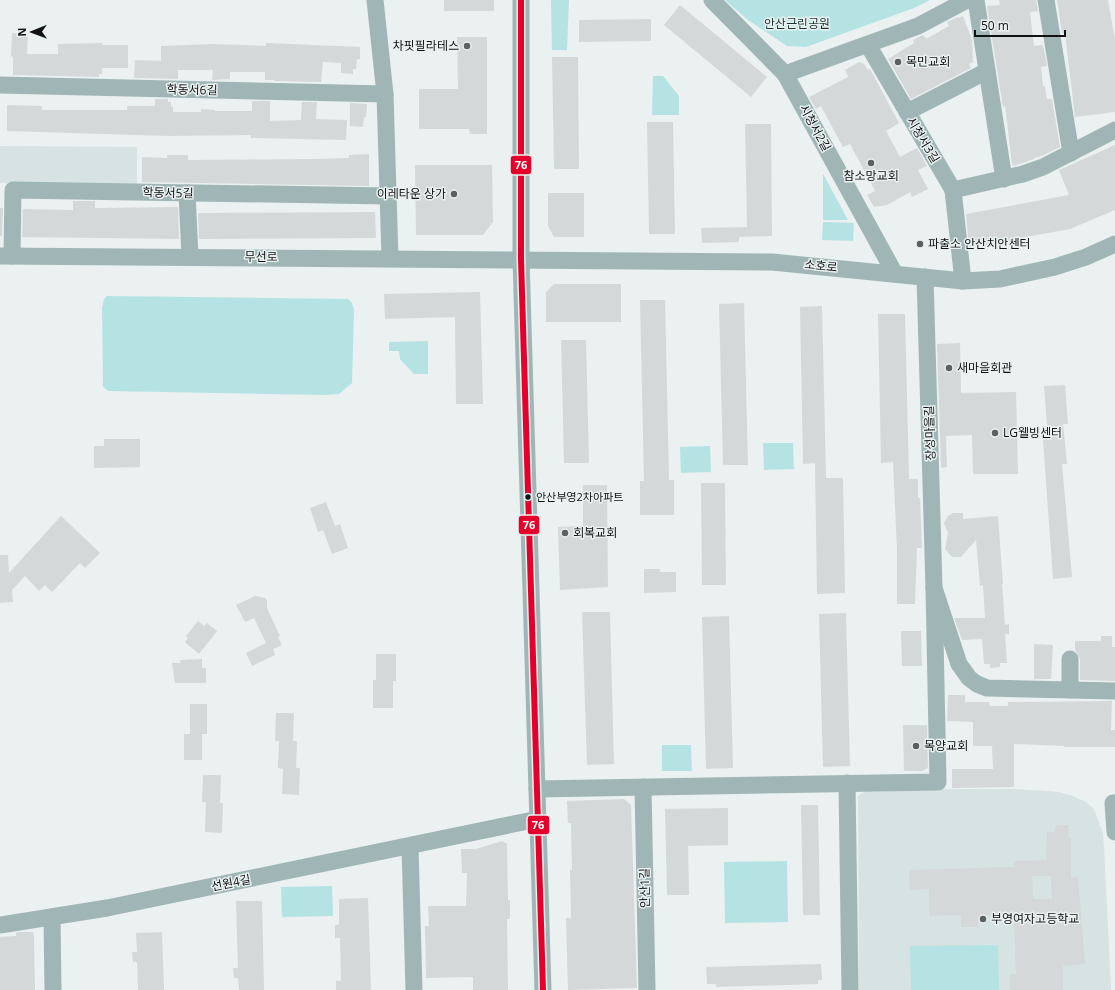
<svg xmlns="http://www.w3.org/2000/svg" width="1115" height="990" viewBox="0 0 1115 990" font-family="'Open Sans','Noto Sans KR',sans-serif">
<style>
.built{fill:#d7e2e2}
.green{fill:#b5e3e3}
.building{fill:#d4d8d8;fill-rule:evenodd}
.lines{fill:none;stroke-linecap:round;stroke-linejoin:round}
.minor{stroke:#a0b6b6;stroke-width:17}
.bus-1-casing{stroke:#eaf1f1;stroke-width:9}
.bus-1{stroke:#e4002b;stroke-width:6}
.poi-dot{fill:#5d6060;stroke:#eaf1f1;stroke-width:1.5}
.bus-dot{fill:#111313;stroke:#eaf1f1;stroke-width:1.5}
.labels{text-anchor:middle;stroke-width:3;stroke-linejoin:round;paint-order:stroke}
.bus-label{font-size:11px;fill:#111313;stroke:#eaf1f1;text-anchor:start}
.park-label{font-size:12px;fill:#1d3535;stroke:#eaf1f1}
.poi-label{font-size:12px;fill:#111313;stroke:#eaf1f1;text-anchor:start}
.street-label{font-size:12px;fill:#111313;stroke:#eaf1f1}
.line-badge{stroke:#eaf1f1;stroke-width:1.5}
.badge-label{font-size:11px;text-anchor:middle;font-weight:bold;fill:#fff}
</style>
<rect width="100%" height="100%" fill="#ebf0f0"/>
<g class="built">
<path d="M0 146 137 147V185L0 183Z"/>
<path d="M948 789H1017L1059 792 1073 796 1086 802 1094 809 1103 833 1104 848 1111 990H859L858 796 864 792Z"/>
</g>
<g class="green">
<path d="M551 0H569L567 50H552Z"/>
<path d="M725 0H930L914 8 806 47 787 46 748 20Z"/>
<path d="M653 76H663L679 96V115H652Z"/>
<path d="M823 174 848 220H823Z"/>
<path d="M823 222 854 223 853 241 822 240Z"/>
<path d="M107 296 348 299 352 303 354 310 352 383 339 394 326 395 108 391 103 387 102 308 104 299Z"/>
<path d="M428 341V374H414L400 359 399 351H389V342Z"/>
<path d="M763 443H793L794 469 764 470Z"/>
<path d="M710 446 711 472 681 473 680 447Z"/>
<path d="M662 745H691L692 771H662Z"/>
<path d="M787 861 788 922 725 923 724 862Z"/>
<path d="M332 886 333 916 282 917 281 887Z"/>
<path d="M998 945 999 990H911L910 946Z"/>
</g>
<g class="building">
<rect x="444" y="0" width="50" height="11"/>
<path d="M999 0H1036L1038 11 1030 12 1034 46 1042 45 1044 49 1047 66 1041 67 1043 86H1045L1047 99H1052L1060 147 1044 155 1034 158V159L1014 166 1012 164 1005 106 1003 107 987 6 1000 5Z"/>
<path d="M1057 0H1108L1115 40V112L1075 117 1065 33H1062Z"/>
<path d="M680 5 767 77 751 97 664 25Z"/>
<path d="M963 16 972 40 973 62 969 64 971 68 911 99 888 59 914 43 913 40 923 35 926 39 949 26 947 22 958 17V18Z"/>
<path d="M651 19V41L579 42V20Z"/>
<path d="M12 33 28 34 27 54H58V44L102 43V45H128V68H102V74H99V77L13 75V57L11 56Z"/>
<path d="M457 37H487V134H470L469 129H419V89H458Z"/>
<path d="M266 43 360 47V59H357L356 69H353V74L341 73V63L323 62 321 82 274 81V80H265V72H230V79L212 80 213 70H178V79L134 78 135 60 161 61V46L213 44 266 46Z"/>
<path d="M552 57H578L579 169H554Z"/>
<path d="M859 62 864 64 868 70 870 69 899 123 886 131 900 157 917 148 927 166 918 170 928 189 912 197 910 192 887 205 874 207 867 195 875 191 850 144 843 147 821 106 816 109 809 97 848 77 845 70Z"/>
<path d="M155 99H168V102H171V107H173V112H201V109L215 110V111H252V101H270V121L301 120 302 102H317L316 119 347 120 346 140 251 138V135L168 136 7 131V105L42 106V110H127V106H155Z"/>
<path d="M350 103 367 104 366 117H364L363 127 350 126Z"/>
<path d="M647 122H673L675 234H649Z"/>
<path d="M745 124H771L772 236 739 237V242L702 243 701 228 747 227Z"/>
<path d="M1115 145V210L1070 229 1014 239V241L982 247V244L969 247 966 214 1069 195 1059 170Z"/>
<path d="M369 154V186L142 182V157L167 158V155H188V160L315 159 349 158V155Z"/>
<path d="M415 165H492L493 222 483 235H416Z"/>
<path d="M548 193H584V237H554L548 226Z"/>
<path d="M73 201H95V208L178 207 179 239 22 237 23 209 73 210Z"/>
<path d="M0 208H3L2 236H0Z"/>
<path d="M375 212 376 238 199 239 198 213Z"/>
<path d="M554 284H621V322H546V292Z"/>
<path d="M480 292 483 404H456L455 317 385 319 384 294Z"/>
<path d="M640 300H665L669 480H674V515H640V481H644Z"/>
<path d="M744 303 748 465H723L719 304Z"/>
<path d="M822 306 826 478H843L845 593 817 594 815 463 803 464 800 307Z"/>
<path d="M878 314H905L909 479H918V498H920L922 548H917L915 604H897V549L893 462 881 463Z"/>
<path d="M561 340H586L589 463H564Z"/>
<path d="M960 343 961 393 1016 392 1018 474H973L972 435 946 436 947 467 941 468 937 344Z"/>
<path d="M1065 385 1068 424H1063L1067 464H1062L1072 577 1053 579 1042 426H1047L1044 386Z"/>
<path d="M104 439H140V467L94 468V446H104Z"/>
<path d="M701 483H725L726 585H702Z"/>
<path d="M583 485H607L608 587 560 590 558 527 583 526Z"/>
<path d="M326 502 335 526 340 524 348 548 332 554 323 530 318 532 310 508Z"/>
<path d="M953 513H963V519L998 516 1003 584H1002L1005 625 1009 624V634H1005L1007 663H1000V667L990 668V664H984L982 639 962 640 954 618H985L983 585 980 586 976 540 961 557H952L945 549 948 533 944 523 948 516Z"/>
<path d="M61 516 100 553 85 568 80 563 52 592 45 585 39 591 25 576 12 590 13 602 0 603V555H8L9 573Z"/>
<path d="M644 569H660V572H676V592L644 593Z"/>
<path d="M255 596 265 598 267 601V608L280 636 278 637 282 645 273 649 275 655 252 666 246 653 266 643 254 618 245 622 236 605Z"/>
<path d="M582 612H610L614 764 587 765Z"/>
<path d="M846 613 850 766 823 767 819 614Z"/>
<path d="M729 616 733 768 706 769 702 617Z"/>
<path d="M198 621 204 626 207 623 217 631 199 654 185 642 188 638 186 636Z"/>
<path d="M901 631H921L922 666H902Z"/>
<path d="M1101 636H1112V647H1115V681L1080 680V659L1075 650V641H1101Z"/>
<path d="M1034 644 1053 645 1051 679H1034Z"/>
<path d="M376 654H396V681H393V708H373V680H376Z"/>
<path d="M202 659V668H206V683H175L172 663H181L180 660Z"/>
<path d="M948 695H965V702H989L990 706H1008V702L1112 701 1111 730H1115V747H1064V746L1014 744V787L952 788V769H993L992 746H973V722L947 721Z"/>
<path d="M190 704H207V734H202V760H184V734H190Z"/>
<path d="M276 713H294L293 741H297L296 768H300L299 795 282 794 283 769 278 768 279 741H275Z"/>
<path d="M903 725H927L928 768 922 771H904Z"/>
<path d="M203 775H221L220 803H223L222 833 205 832 206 802H202Z"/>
<path d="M624 799 631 805 637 988 568 990 566 918H571L570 870H572L571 823H568L567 801Z"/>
<path d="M801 805H818L820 915H803Z"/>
<path d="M728 808V845L688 846 689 895H667L665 809Z"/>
<path d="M1057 825H1069L1068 837H1071V878L1078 877 1085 964 1063 966V990H1010V974H1016L1014 915 978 916V927H961V915L929 916V889L910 890 909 870 1014 867V861L1046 860 1047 832H1054ZM1032 876H1051L1052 899H1033Z"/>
<path d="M502 841 507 844 508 900H510V919H507L508 990H473V977L426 978 425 926H429L428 906H466L467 873H462L461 849H476Z"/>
<path d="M368 898 371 990H336V981H341L340 938H335V925H339V899Z"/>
<path d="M236 901H262L264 990H239L238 978H234L233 968H238Z"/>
<path d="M18 932H33L34 937 35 990H0V937L16 936V933Z"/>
<path d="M162 932 164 990H138L137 962H133L132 952H137L136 933Z"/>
<path d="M821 964 822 980H818V984L716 987V984H707L706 967Z"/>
</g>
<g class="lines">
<g class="minor">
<path d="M375 0 385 94 390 258"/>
<path d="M521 0V259L543 990"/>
<path d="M712 0 785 74 895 274"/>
<path d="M976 0 1004 179"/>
<path d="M1046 0 1071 153"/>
<path d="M868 45 953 190 1023 174 1043 167 1115 130"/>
<path d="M785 74 918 26 967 0"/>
<path d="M0 85 385 94"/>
<path d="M907 112 987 71"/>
<path d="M953 190 963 281"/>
<path d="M187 193 190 257"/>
<path d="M0 256 772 262 963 281 1000 279 1055 267 1086 257 1115 244"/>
<path d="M12 256 13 190 388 196"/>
<path d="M925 277 934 588 959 664 969 678 977 684 987 688 1115 691"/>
<path d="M1070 690V659"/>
<path d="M847 783 850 990"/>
<path d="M643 787 647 990"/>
<path d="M537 789 938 782 934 588"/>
<path d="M1115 803H1113L1115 832"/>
<path d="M410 847 414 990"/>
<path d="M52 917 53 990"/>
<path d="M0 925 107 908 538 819"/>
</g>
<g class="bus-1-casing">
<path id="bus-1" d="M521 0V259L543 990"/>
</g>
<use href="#bus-1" class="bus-1"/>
</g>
<g class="poi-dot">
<circle cx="467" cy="46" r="4"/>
<circle cx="898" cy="62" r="4"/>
<circle cx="871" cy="163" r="4"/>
<circle cx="454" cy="194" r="4"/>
<circle cx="920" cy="244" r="4"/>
<circle cx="949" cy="368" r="4"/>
<circle cx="995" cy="433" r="4"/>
<circle cx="565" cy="533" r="4"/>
<circle cx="916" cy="746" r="4"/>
<circle cx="983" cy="919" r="4"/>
</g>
<circle class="bus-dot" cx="528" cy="497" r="3.5"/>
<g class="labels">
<g class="bus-label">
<text x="536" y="501">안산부영2차아파트</text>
</g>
<g class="park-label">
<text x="797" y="28">안산근린공원</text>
</g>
<g class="poi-label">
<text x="459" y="50" text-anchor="end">차핏필라테스</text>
<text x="906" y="66">목민교회</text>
<text x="871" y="180" text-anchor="middle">참소망교회</text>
<text x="446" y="198" text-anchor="end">이레타운 상가</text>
<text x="928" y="248">파출소 안산치안센터</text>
<text x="957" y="372">새마을회관</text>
<text x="1003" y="437">LG웰빙센터</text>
<text x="573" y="537">회복교회</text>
<text x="924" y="750">목양교회</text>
<text x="991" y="923">부영여자고등학교</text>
</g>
<g class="street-label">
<text transform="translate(192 90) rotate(1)" y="4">학동서6길</text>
<text transform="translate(815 128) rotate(61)" y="4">시청서2길</text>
<text transform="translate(923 140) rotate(59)" y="4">시청서3길</text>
<text transform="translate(168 193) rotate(1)" y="4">학동서5길</text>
<text x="261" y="261">무선로</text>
<text transform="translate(821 266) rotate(6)" y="4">소호로</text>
<text transform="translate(930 433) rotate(-92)" y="4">장성마을길</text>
<text transform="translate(231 883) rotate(-11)" y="4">선원4길</text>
<text transform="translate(645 888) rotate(-91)" y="4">안산1길</text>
</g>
</g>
<g class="line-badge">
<rect x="510" y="155" width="22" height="20" rx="4" fill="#e4002b"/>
<rect x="518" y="515" width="22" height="20" rx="4" fill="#e4002b"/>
<rect x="527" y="815" width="23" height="20" rx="4" fill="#e4002b"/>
</g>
<g class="badge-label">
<text x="521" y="169">76</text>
<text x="529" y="529">76</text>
<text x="538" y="829">76</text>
</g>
<g transform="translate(32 32) rotate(269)" stroke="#eaf1f1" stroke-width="3" paint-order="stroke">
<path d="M0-3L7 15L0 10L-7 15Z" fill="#111313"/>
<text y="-6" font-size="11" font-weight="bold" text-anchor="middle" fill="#111313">N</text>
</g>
<path d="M975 30v6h90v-6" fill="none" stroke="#111313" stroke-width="2"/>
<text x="981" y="30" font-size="12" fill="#111313" stroke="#eaf1f1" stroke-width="3" paint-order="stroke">50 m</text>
</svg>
